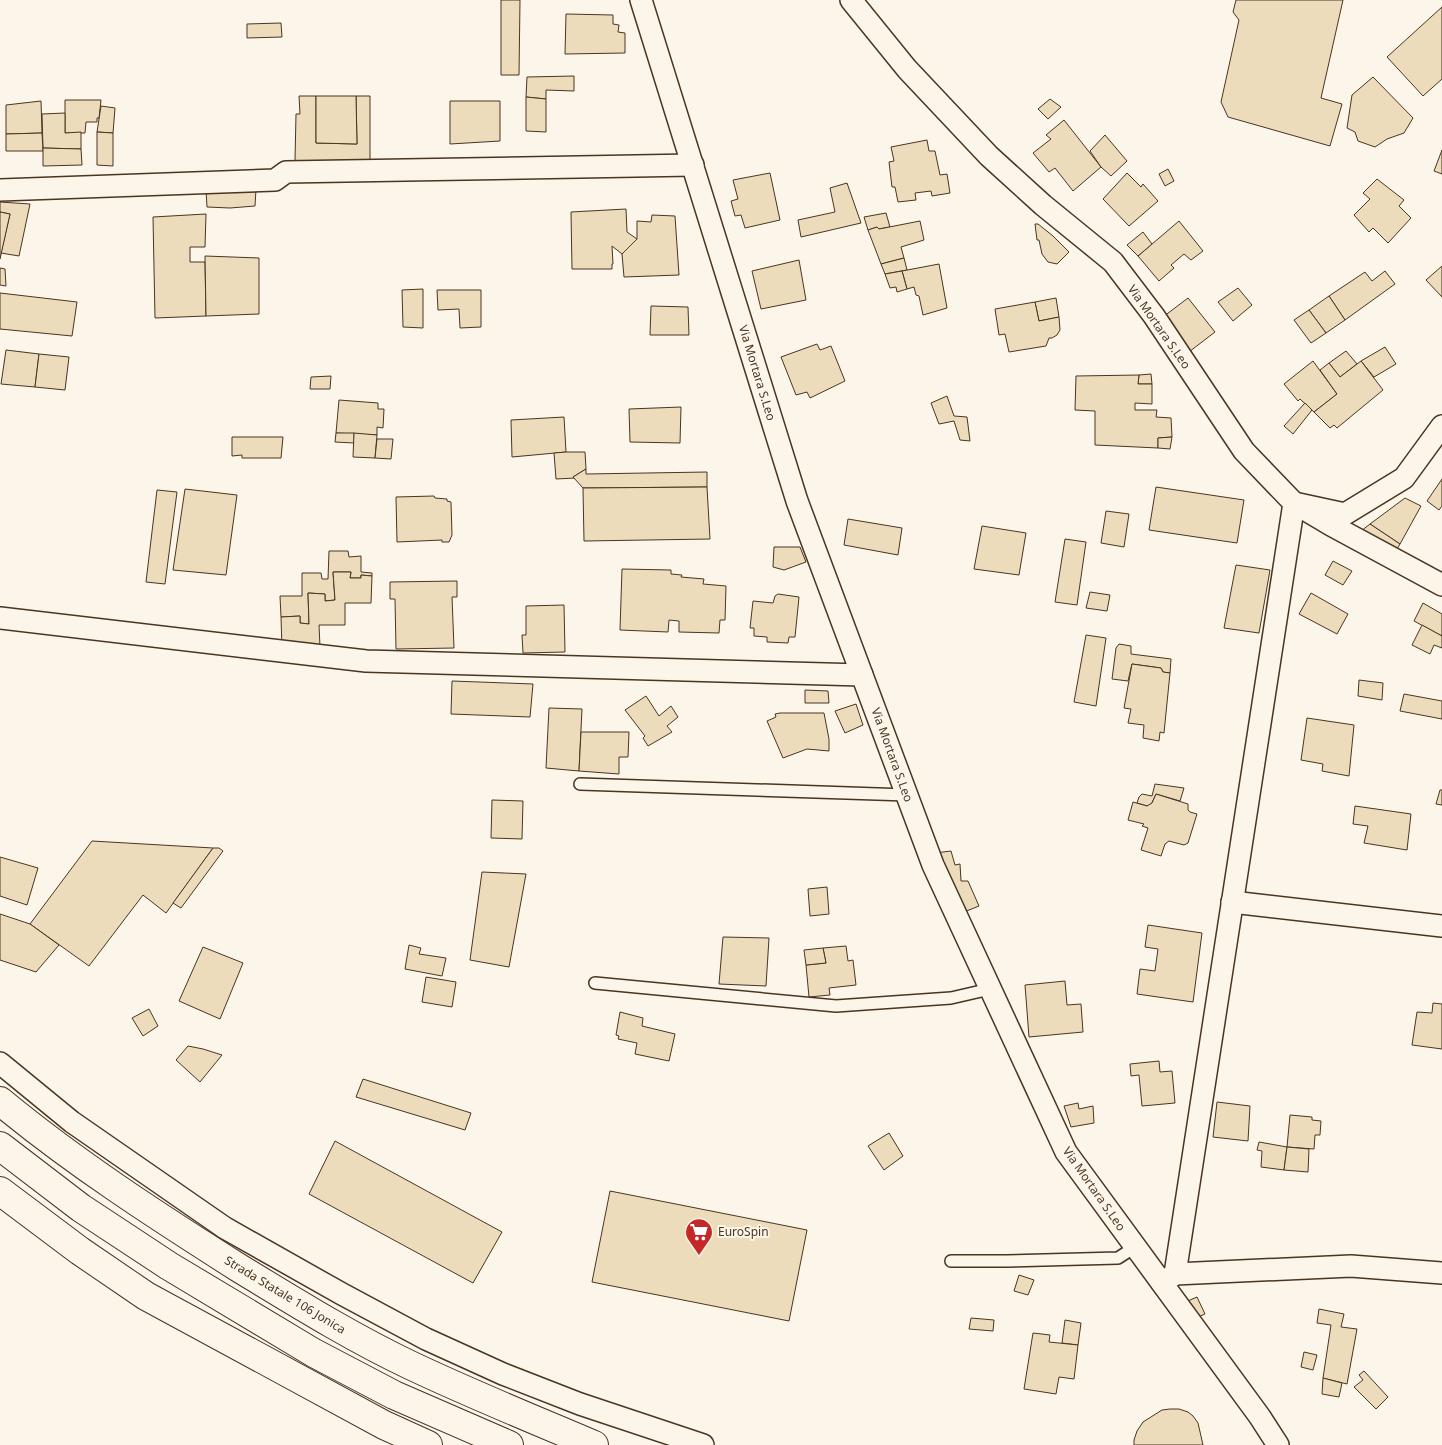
<svg xmlns="http://www.w3.org/2000/svg" width="1442" height="1445" viewBox="0 0 1442 1445" font-family="'Noto Sans',sans-serif">
<style>
.building{fill:#ecdcbc;stroke:#4a3520}
.lines{fill:none;stroke-linecap:round;stroke-linejoin:round}
.lane-casing{stroke:#4a3520;stroke-width:14}
.street-casing{stroke:#4a3520;stroke-width:24}
.highway-casing{stroke:#4a3520;stroke-width:30}
.lane{stroke:#fbf6e9;stroke-width:11}
.street{stroke:#fbf6e9;stroke-width:21}
.highway{stroke:#fbf6e9;stroke-width:28}
.labels{text-anchor:middle;stroke-width:4;stroke-linejoin:round;paint-order:stroke}
.street-label{font-size:12px;fill:#4a3520;stroke:#fbf6e9}
.poi-label{font-size:12px;fill:#4a3520;stroke:#fbf6e9;text-anchor:start}
</style>
<rect width="100%" height="100%" fill="#fbf6e9"/>
<g class="building">
<path d="M501 0H520L519 75H501Z"/>
<path d="M1236 0H1343L1321 98 1342 104 1330 146 1228 117 1221 102 1239 20 1233 12Z"/>
<path d="M1442 7V79L1423 96 1387 57Z"/>
<path d="M566 14 613 15V24L619 25 618 32 625 33V53L565 54Z"/>
<path d="M281 23 282 37 247 38V24Z"/>
<path d="M574 76V91L546 90V99L526 97 527 77Z"/>
<path d="M1373 77 1413 118 1404 133 1387 139 1375 147 1358 141 1355 132 1347 128 1352 95Z"/>
<path d="M299 96H316V143L357 144 356 96H370V160L295 161 296 114H300Z"/>
<path d="M316 96H356L357 144 316 143Z"/>
<path d="M526 97 546 99V132L526 131Z"/>
<path d="M1050 99 1061 107 1048 119 1038 109Z"/>
<path d="M65 100H101L99 118H97V122H86L85 133H65Z"/>
<path d="M41 101 42 133 6 134V105Z"/>
<path d="M450 101H500V141L450 144Z"/>
<path d="M101 106 115 108 113 133 97 132Z"/>
<path d="M65 113V133L81 132V149L43 148 42 114Z"/>
<path d="M1064 120 1101 167 1073 191 1055 168 1049 172 1033 153 1051 139 1046 135Z"/>
<path d="M97 132 113 133V166L97 165Z"/>
<path d="M42 133 43 151H6V134Z"/>
<path d="M1105 135 1127 161 1111 176 1101 167 1090 151Z"/>
<path d="M927 140 929 151H935L940 175 947 174 950 193 932 196 931 191 915 193 916 200 898 202 895 187H892L889 162 894 161 891 147Z"/>
<path d="M43 148 81 149 82 165 43 166Z"/>
<path d="M1442 150V174L1434 171Z"/>
<path d="M1168 169 1174 181 1165 186 1159 174Z"/>
<path d="M770 173 780 220 745 228 741 215 735 216 731 201 738 199 733 180Z"/>
<path d="M1127 173 1141 187 1143 184 1158 201 1129 226 1103 199Z"/>
<path d="M1377 179 1404 200 1399 206 1411 218 1388 243 1373 228 1369 232 1354 215 1370 199 1363 193Z"/>
<path d="M847 183 861 223 801 237 798 220 835 212 830 188Z"/>
<path d="M256 189 255 206 230 208 207 207 206 190Z"/>
<path d="M0 202 30 204 19 256 1 253 10 214 0 212Z"/>
<path d="M626 209 627 232 637 239 622 254 612 246 613 264H612V269H572L571 212Z"/>
<path d="M0 212 10 214 0 259Z"/>
<path d="M886 213 890 227 879 229 877 227 868 230 864 217Z"/>
<path d="M206 214 205 247H190V262H205L206 316 155 318 153 217Z"/>
<path d="M652 215 675 216 679 275 624 277 622 254 637 239V221L651 222Z"/>
<path d="M920 221 924 240 901 247 904 258 881 264 868 230 877 227 879 229Z"/>
<path d="M1179 221 1203 251 1191 260 1184 254 1171 265 1174 268 1159 281 1138 256Z"/>
<path d="M1035 224H1038L1053 236 1069 252 1057 264 1048 262 1042 254 1039 240H1037Z"/>
<path d="M1143 232 1152 244 1138 256 1127 245Z"/>
<path d="M205 256 259 258V314L206 316Z"/>
<path d="M904 258 907 270 885 274 881 264Z"/>
<path d="M799 260 806 300 761 309 752 271Z"/>
<path d="M939 264 947 308 923 315 919 296 916 295 914 287 907 289 902 271Z"/>
<path d="M1442 266V297L1426 280Z"/>
<path d="M0 268 5 269 6 286 0 285Z"/>
<path d="M902 271 907 289 897 292 896 287 890 288 885 274Z"/>
<path d="M1385 271 1395 284 1345 320 1329 296 1365 272 1372 281Z"/>
<path d="M1238 288 1252 305 1233 321 1218 302Z"/>
<path d="M423 289V328L403 327 402 290Z"/>
<path d="M437 290H481V327L460 328 459 309 438 310Z"/>
<path d="M0 293 77 302 72 336 0 329Z"/>
<path d="M1329 296 1345 320 1326 333 1309 310Z"/>
<path d="M1056 298 1059 317 1039 321 1035 302Z"/>
<path d="M1188 298 1215 332 1185 355 1159 320Z"/>
<path d="M1035 302 1039 321 1059 317 1060 330 1057 335 1052 338H1049L1046 346 1009 352 1005 334 999 335 995 309Z"/>
<path d="M651 306 688 307 689 335H650Z"/>
<path d="M1309 310 1326 333 1311 343 1294 320Z"/>
<path d="M817 344 820 350 831 346 845 381 810 398 807 392 796 395 781 357Z"/>
<path d="M1385 347 1396 364 1374 377 1361 361Z"/>
<path d="M6 350 39 354 35 387 1 384Z"/>
<path d="M1346 351 1357 364 1340 377 1329 363Z"/>
<path d="M39 354 69 357 65 390 35 387Z"/>
<path d="M1313 361 1337 394 1314 412 1300 399 1298 401 1284 384Z"/>
<path d="M1361 361 1383 390 1337 428 1334 425 1330 428 1314 412 1337 394 1320 370 1329 363 1340 377Z"/>
<path d="M1151 374 1152 384H1138L1139 375Z"/>
<path d="M1139 375 1138 384H1152V404L1135 403V410H1157L1156 417 1171 418 1172 437 1158 438V448L1095 445V411L1075 410 1076 376Z"/>
<path d="M331 376 330 389H310L311 377Z"/>
<path d="M947 396 954 416 967 417 970 441 960 440 954 421 939 424 931 403Z"/>
<path d="M339 400 378 403V409H384L383 428 377 427V435L336 433Z"/>
<path d="M1305 403 1312 410 1293 434 1284 426Z"/>
<path d="M681 407 680 443 630 442 629 409Z"/>
<path d="M564 417 566 452 512 457 511 420Z"/>
<path d="M336 433H354V443L335 442Z"/>
<path d="M354 433 377 435 375 458 353 457Z"/>
<path d="M232 437H283L281 458H242V455L232 456Z"/>
<path d="M1172 437 1170 449 1158 448V438Z"/>
<path d="M377 439H393L391 459 375 458Z"/>
<path d="M566 452H585L586 469 573 477 575 478 556 479 554 453Z"/>
<path d="M586 469V474L707 472V487L583 488 573 477Z"/>
<path d="M1442 479V506L1439 510 1427 501Z"/>
<path d="M707 487 710 539 584 541 583 488Z"/>
<path d="M1156 487 1244 500 1237 543 1149 530Z"/>
<path d="M185 489 237 495 226 575 173 570Z"/>
<path d="M157 490 177 492 165 584 146 582Z"/>
<path d="M434 496 435 498 447 499V501L451 502 452 535 449 542H442V540L397 542 396 497Z"/>
<path d="M1405 498 1421 506 1400 544 1370 524Z"/>
<path d="M1106 511 1129 514 1124 547 1101 543Z"/>
<path d="M848 519 902 528 898 555 844 545Z"/>
<path d="M1370 524 1400 544 1392 557 1356 535Z"/>
<path d="M982 526 1026 533 1019 575 974 569Z"/>
<path d="M1065 539 1086 542 1077 605 1055 602Z"/>
<path d="M774 547H800L806 562 784 570 773 567Z"/>
<path d="M329 551H348L349 557 361 556V572L372 573V576L361 575V578H350L351 572H333L335 600 325 601V594L308 593 309 624 300 623V616L281 617 280 596H302V573H321L322 579H328Z"/>
<path d="M1333 561 1352 571 1343 585 1325 575Z"/>
<path d="M1236 565 1270 570 1259 633 1224 628Z"/>
<path d="M622 569 671 570V574L682 575 681 577 704 579 703 584 726 586 725 620H720L719 633 679 632V621L669 620 668 632 620 630Z"/>
<path d="M333 572H351L350 578H361V575L372 576 371 603H345V625H319L320 647 282 649 281 617 300 616V623L309 624 308 593 325 594V601L335 600Z"/>
<path d="M457 581V597H452L454 648 396 649 395 599H390V582Z"/>
<path d="M1090 592 1110 595 1107 611 1086 608Z"/>
<path d="M1311 593 1348 614 1337 634 1299 614Z"/>
<path d="M778 594 799 597 795 637H789L788 643 767 642V637L754 636V628H750L753 601 773 603 775 596Z"/>
<path d="M1423 603 1442 614V636L1414 621Z"/>
<path d="M564 605 565 652 523 653 522 635H526V606Z"/>
<path d="M1422 625 1442 636V648L1434 645 1430 654 1412 645Z"/>
<path d="M1086 635 1106 638 1096 706 1074 702Z"/>
<path d="M1119 644 1131 646V654L1171 659 1170 673 1163 672 1161 668 1132 664 1128 681 1112 679 1116 648Z"/>
<path d="M1132 664 1161 668 1163 672 1170 673 1164 733 1160 732 1159 741 1143 738 1144 725 1128 723 1131 709 1124 708Z"/>
<path d="M1359 680 1383 683 1382 700 1358 696Z"/>
<path d="M452 681 533 684 530 717 451 714Z"/>
<path d="M805 690 828 691 829 703H805Z"/>
<path d="M1404 694 1442 701V719L1400 711Z"/>
<path d="M646 696 659 716 671 706 678 717 667 726 672 732 648 746 643 738 645 736 625 710Z"/>
<path d="M856 704 863 725 845 733 835 711Z"/>
<path d="M549 708 582 709 579 771 546 768Z"/>
<path d="M780 713H824L829 739V751L807 749 783 758 767 721 776 717 775 714Z"/>
<path d="M1307 718 1354 725 1349 776 1322 771 1323 764 1301 760Z"/>
<path d="M581 732H629L628 757H619V774L579 771Z"/>
<path d="M1155 784 1184 788 1180 801 1156 794 1151 805 1147 806 1137 803 1139 797 1142 794 1152 796Z"/>
<path d="M1440 790H1442V805L1436 804Z"/>
<path d="M1156 794 1188 804V810L1190 812 1197 814 1188 843 1184 845 1169 841 1165 844 1161 856 1141 850 1148 828 1142 826 1144 824 1128 820 1133 802 1147 806 1152 803Z"/>
<path d="M492 800 523 801 522 839 491 838Z"/>
<path d="M1355 806 1411 814 1407 850 1364 843 1368 826 1353 824Z"/>
<path d="M92 841 213 848 166 913 143 895 89 966 30 924Z"/>
<path d="M213 848H219L223 851 181 908 173 903Z"/>
<path d="M951 851 955 865 960 864 961 881H968L979 906 959 914 935 853Z"/>
<path d="M0 857 38 868 27 905 0 896Z"/>
<path d="M482 872 526 874 509 967 470 960Z"/>
<path d="M827 887 829 914 810 916 808 889Z"/>
<path d="M0 914 30 924 59 945 36 972 0 960Z"/>
<path d="M1148 925 1202 933 1193 1002 1137 994 1140 969 1155 971 1158 949 1145 947Z"/>
<path d="M723 937 769 938 766 986 719 984Z"/>
<path d="M409 945 421 948 419 954 446 958 442 976 405 969Z"/>
<path d="M846 946 848 961 853 960 856 985 829 988 830 995 809 997 806 965 826 963 823 948Z"/>
<path d="M203 947 243 963 220 1019 179 1001Z"/>
<path d="M823 948 826 963 806 965 804 950Z"/>
<path d="M426 977 456 982 452 1007 422 1002Z"/>
<path d="M1065 981 1067 1005 1081 1004 1083 1032 1029 1037 1025 985Z"/>
<path d="M1433 1003 1442 1004V1049L1412 1045 1417 1012 1432 1013Z"/>
<path d="M149 1009 158 1026 143 1036 132 1018Z"/>
<path d="M620 1012 643 1018 642 1026 675 1034 669 1061 635 1054 637 1043 618 1039 619 1036 616 1035Z"/>
<path d="M188 1046 203 1049 222 1055 200 1082 176 1060Z"/>
<path d="M1159 1061 1160 1072 1172 1071 1175 1103 1142 1106 1139 1075 1131 1076 1130 1064Z"/>
<path d="M363 1079 471 1113 465 1130 356 1097Z"/>
<path d="M1217 1102 1250 1106 1248 1141 1213 1137Z"/>
<path d="M1078 1103 1079 1109 1093 1106 1094 1123 1071 1127 1064 1106Z"/>
<path d="M1290 1115 1312 1117V1120L1321 1121 1320 1135H1315L1314 1149 1287 1147Z"/>
<path d="M889 1133 903 1156 884 1170 868 1146Z"/>
<path d="M335 1141 502 1232 473 1283 309 1194Z"/>
<path d="M1259 1142 1287 1147 1284 1170 1261 1167 1262 1151 1257 1150Z"/>
<path d="M1287 1147 1309 1149 1308 1172 1284 1170Z"/>
<path d="M610 1191 807 1230 789 1321 592 1282Z"/>
<path d="M1019 1275 1034 1280 1028 1295 1014 1291Z"/>
<path d="M1197 1297 1205 1314 1193 1319 1181 1304Z"/>
<path d="M1319 1309 1344 1314 1341 1327 1357 1329 1347 1384 1323 1378 1331 1325 1317 1323Z"/>
<path d="M971 1318 994 1320 993 1331 969 1329Z"/>
<path d="M1065 1320 1081 1323 1078 1345 1062 1343Z"/>
<path d="M1033 1333 1050 1335 1049 1342 1078 1345 1074 1379 1059 1377 1056 1394 1024 1389Z"/>
<path d="M1304 1352 1317 1355 1313 1370 1301 1367Z"/>
<path d="M1364 1371 1388 1397 1376 1409 1354 1387 1363 1380 1359 1375Z"/>
<path d="M1323 1378 1342 1383 1339 1397 1322 1394Z"/>
<path d="M1170 1409H1179L1188 1412 1193 1416 1198 1423 1203 1445H1134V1440L1137 1431 1143 1422 1162 1410Z"/>
</g>
<g class="lines">
<g class="lane-casing">
<g id="lane">
<path d="M580 784 907 795"/>
<path d="M595 983 836 1006 951 998 990 989"/>
<path d="M951 1261H1007L1118 1258 1135 1247"/>
</g>
</g>
<g class="street-casing">
<g id="street">
<path d="M641 0 797 501 933 865 1066 1152 1260 1417 1278 1445"/>
<path d="M851 0 907 69 989 156 1043 205 1113 262 1154 316 1244 451 1294 503 1331 525 1442 585"/>
<path d="M0 190 275 180 286 172 693 165"/>
<path d="M0 618 366 661 862 675"/>
<path d="M1232 902 1442 926"/>
<path d="M0 1063 72 1122 225 1228 342 1294 426 1339 503 1374 580 1404 703 1445"/>
<path d="M1175 1274 1351 1266 1442 1273"/>
<path d="M1162 1283 1175 1274 1294 503 1345 514 1404 478 1442 426"/>
</g>
</g>
<g class="highway-casing">
<g id="highway">
<path d="M0 1101C75 1163 157 1216 239 1268 295 1302 351 1337 410 1365 471 1394 533 1419 594 1445"/>
<path d="M0 1146 81 1208 169 1266 314 1353 394 1395 509 1445"/>
<path d="M0 1191 80 1251 146 1296 384 1425 428 1445"/>
</g>
</g>
<use href="#lane" class="lane"/>
<use href="#street" class="street"/>
<use href="#highway" class="highway"/>
</g>
<defs>
<g id="supermarket-pin" transform="scale(1.4375)"><path d="M0 17L-7.5 6A9.5 9.5 0 1 1 7.5 6Z" fill="#c62828" stroke="#fbf6e9"/><path d="M-6-5.5h2.5l.6 2H6L4.5 2H-2.5L-4.4-4H-6ZM-1.5 3.2a1.3 1.3 0 1 0 .1 0ZM3 3.2a1.3 1.3 0 1 0 .1 0Z" fill="#fff"/></g>
</defs>
<g fill-rule="evenodd">
<use href="#supermarket-pin" x="699" y="1232"/>
</g>
<g class="labels">
<g class="street-label">
<text transform="translate(1159 327) rotate(55)" y="4">Via Mortara S.Leo</text>
<text transform="translate(757 373) rotate(73)" y="4">Via Mortara S.Leo</text>
<text transform="translate(892 755) rotate(70)" y="4">Via Mortara S.Leo</text>
<text transform="translate(1094 1189) rotate(55)" y="4">Via Mortara S.Leo</text>
<text transform="translate(285 1295) rotate(31)" y="4">Strada Statale 106 Jonica</text>
</g>
<g class="poi-label">
<text x="718" y="1236">EuroSpin</text>
</g>
</g>
</svg>
